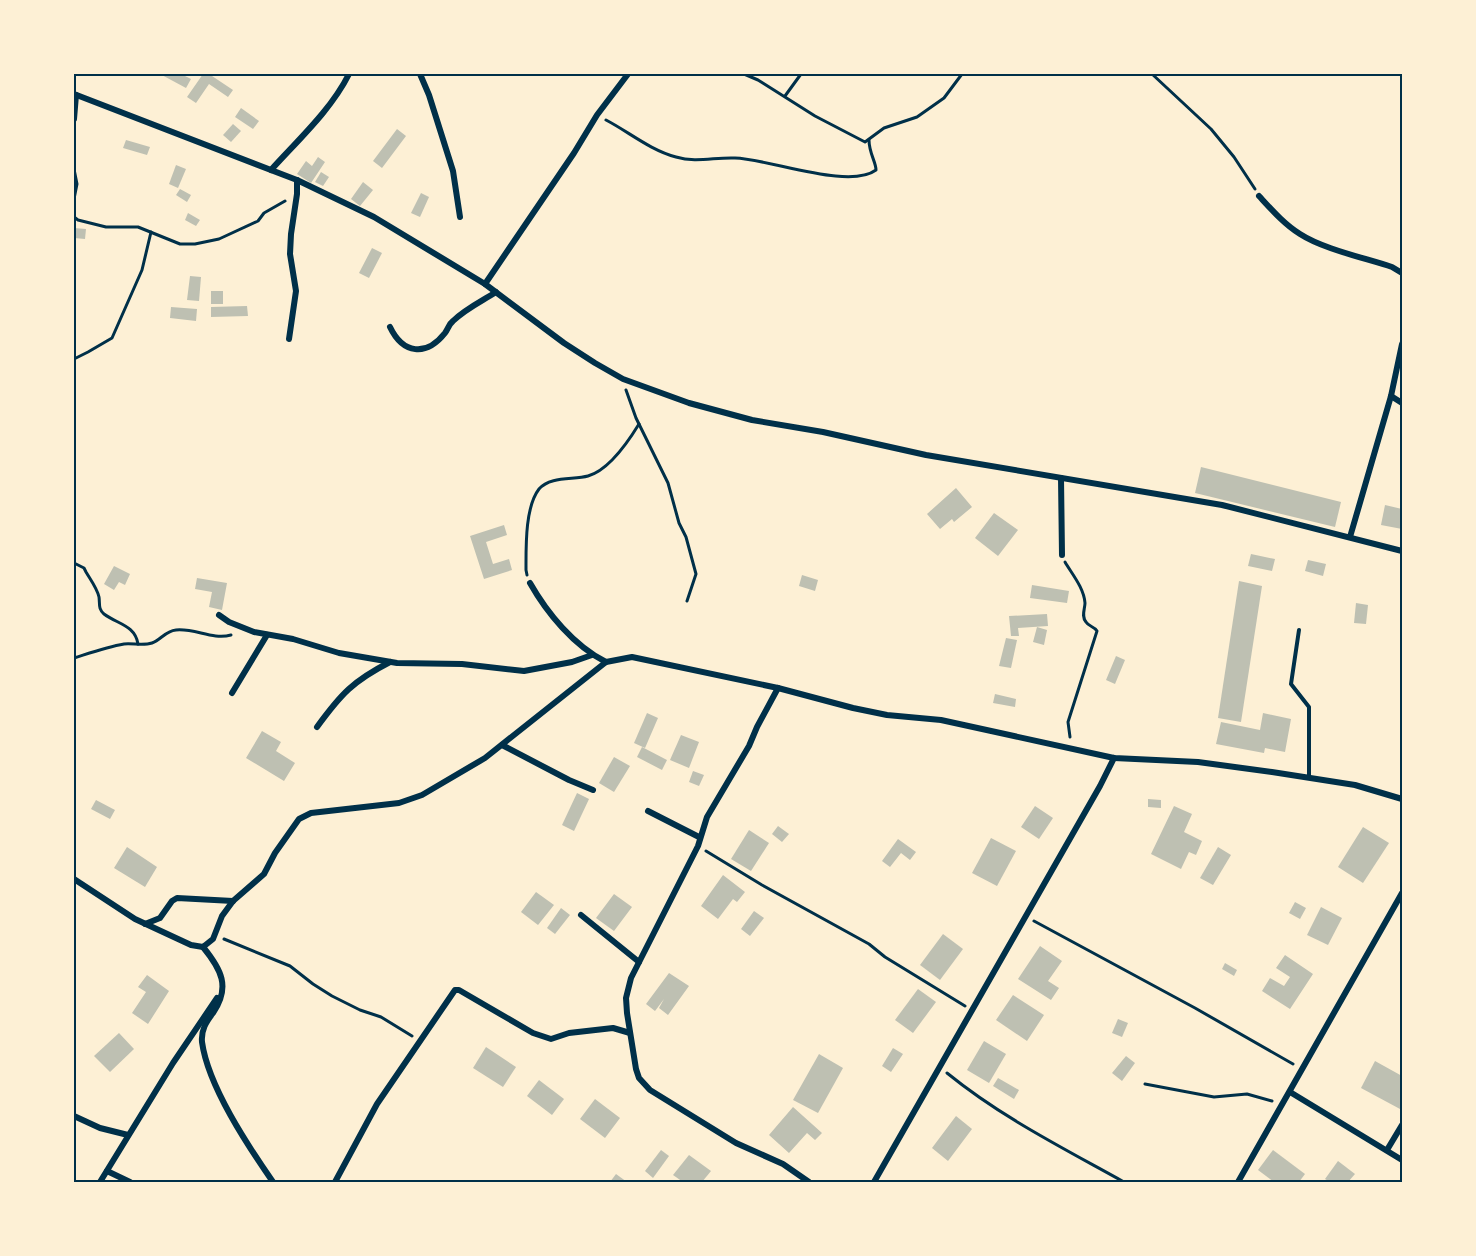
<svg xmlns="http://www.w3.org/2000/svg" width="1476" height="1256" viewBox="0 0 1476 1256" font-family="Helvetica,sans-serif">
<style>
.building{fill:#bec0b2}
.lines{fill:none;stroke-linecap:round;stroke-linejoin:round}
.path{stroke:#003049;stroke-width:3}
.service{stroke:#003049;stroke-width:4}
.minor{stroke:#003049;stroke-width:6}
.neatline{fill:none;stroke:#003049;stroke-width:2}
</style>
<rect width="100%" height="100%" fill="#fdf0d5"/>
<g class="building">
<path d="M160 74H181L191 79 186 88Z"/>
<path d="M203 74H209L233 90 228 97 209 84 196 103 187 97Z"/>
<path d="M241 108 259 121 253 129 235 117Z"/>
<path d="M233 124 241 131 231 142 223 135Z"/>
<path d="M397 129 406 136 382 168 373 161Z"/>
<path d="M126 140 150 147 147 155 123 148Z"/>
<path d="M318 157 325 162 311 183 297 174 306 161 312 166Z"/>
<path d="M176 165 186 169 178 188 169 184Z"/>
<path d="M321 172 329 177 323 186 315 182Z"/>
<path d="M363 182 373 190 360 206 351 199Z"/>
<path d="M180 189 191 195 187 202 176 195Z"/>
<path d="M421 193 429 197 420 217 411 213Z"/>
<path d="M188 213 200 220 196 226 185 220Z"/>
<path d="M74 228 86 229 85 239 74 238Z"/>
<path d="M372 248 382 253 369 278 359 273Z"/>
<path d="M190 276 201 277 199 301 187 300Z"/>
<rect x="211" y="291" width="12" height="13"/>
<path d="M247 306 248 316 211 317V307Z"/>
<path d="M171 307 197 309 196 321 170 318Z"/>
<path d="M1201 467 1341 502 1335 527 1195 493Z"/>
<path d="M956 488 972 507 954 522 952 519 940 529 927 514Z"/>
<path d="M1385 505 1402 509V529L1381 525Z"/>
<path d="M994 513 1018 530 998 556 975 538Z"/>
<path d="M504 525 507 535 486 542 493 564 509 559 512 570 484 579 470 536Z"/>
<path d="M1251 554 1275 559 1272 571 1248 566Z"/>
<path d="M1308 560 1326 564 1323 576 1305 571Z"/>
<path d="M114 566 130 574 125 585 119 582 114 590 104 584Z"/>
<path d="M802 575 818 580 815 591 799 586Z"/>
<path d="M197 578 227 583 222 610 209 607 212 592 195 589Z"/>
<path d="M1239 581 1262 586 1241 722 1218 718Z"/>
<path d="M1032 585 1069 591 1067 603 1030 598Z"/>
<path d="M1356 603 1368 605 1366 624 1354 623Z"/>
<path d="M1047 614 1048 626 1018 628 1019 636H1011L1009 616Z"/>
<path d="M1037 627 1047 630 1044 645 1033 642Z"/>
<path d="M1006 638 1017 640 1011 668 999 666Z"/>
<path d="M1116 656 1125 660 1115 684 1106 680Z"/>
<path d="M995 694 1016 699 1015 707 993 703Z"/>
<path d="M647 713 658 718 645 748 634 743Z"/>
<path d="M1263 713 1291 719 1285 752 1265 748 1264 753 1216 744 1221 722 1260 730Z"/>
<path d="M262 731 281 742 276 751 295 763 284 781 246 758Z"/>
<path d="M681 735 699 742 689 768 670 760Z"/>
<path d="M642 747 667 760 662 770 637 757Z"/>
<path d="M614 757 630 766 614 792 599 783Z"/>
<path d="M693 771 704 775 699 786 689 782Z"/>
<path d="M577 793 589 799 574 831 562 825Z"/>
<path d="M1148 799 1161 800V808L1148 807Z"/>
<path d="M96 800 115 810 110 819 91 809Z"/>
<path d="M1035 806 1053 818 1039 839 1021 827Z"/>
<path d="M1174 806 1192 814 1184 832 1202 841 1196 855 1189 852 1181 869 1151 854Z"/>
<path d="M778 826 789 834 782 842 772 834Z"/>
<path d="M1363 827 1389 843 1363 883 1338 867Z"/>
<path d="M749 830 769 843 751 871 731 859Z"/>
<path d="M991 838 1016 851 997 886 972 873Z"/>
<path d="M898 839 916 852 910 860 901 853 890 867 882 861Z"/>
<path d="M127 847 157 867 145 887 114 868Z"/>
<path d="M1218 847 1231 855 1213 885 1200 878Z"/>
<path d="M723 875 745 892 737 902 733 899 718 919 701 906Z"/>
<path d="M536 892 554 905 538 925 521 912Z"/>
<path d="M614 894 632 907 614 931 596 918Z"/>
<path d="M1295 902 1306 908 1300 919 1289 913Z"/>
<path d="M1321 907 1342 918 1328 945 1307 935Z"/>
<path d="M561 908 570 915 555 934 547 928Z"/>
<path d="M754 911 764 918 750 936 741 929Z"/>
<path d="M943 934 963 949 940 980 920 965Z"/>
<path d="M1040 946 1062 961 1048 981 1059 988 1051 1000 1018 979Z"/>
<path d="M1285 955 1313 974 1290 1009 1262 991 1270 978 1284 986 1290 977 1276 968Z"/>
<path d="M1225 963 1237 970 1234 976 1222 969Z"/>
<path d="M669 973 689 986 668 1015 659 1008 664 999 655 1011 646 1004Z"/>
<path d="M147 975 169 991 148 1024 132 1013 146 992 138 987Z"/>
<path d="M918 989 936 1002 913 1033 895 1020Z"/>
<path d="M1013 995 1044 1015 1027 1041 996 1020Z"/>
<path d="M1118 1019 1128 1023 1122 1037 1112 1033Z"/>
<path d="M119 1033 134 1049 110 1072 94 1056Z"/>
<path d="M984 1041 1006 1054 989 1083 967 1070Z"/>
<path d="M486 1047 516 1067 503 1087 473 1068Z"/>
<path d="M893 1048 903 1054 891 1072 882 1066Z"/>
<path d="M819 1054 843 1068 818 1113 793 1100Z"/>
<path d="M1126 1056 1135 1063 1122 1081 1112 1073Z"/>
<path d="M1375 1061 1402 1076V1103L1400 1109 1361 1088Z"/>
<path d="M998 1078 1019 1090 1014 1099 993 1086Z"/>
<path d="M539 1080 564 1099 552 1115 527 1096Z"/>
<path d="M595 1099 620 1118 605 1138 580 1119Z"/>
<path d="M793 1107 822 1133 815 1140 807 1133 789 1153 769 1135Z"/>
<path d="M956 1116 972 1129 948 1161 932 1148Z"/>
<path d="M661 1150 669 1156 653 1178 645 1171Z"/>
<path d="M1273 1150 1305 1174 1299 1182H1274L1258 1170Z"/>
<path d="M689 1155 711 1171 702 1182H683L673 1175Z"/>
<path d="M1338 1161 1355 1174 1348 1182H1330L1325 1179Z"/>
<path d="M616 1174 627 1182H610Z"/>
</g>
<g class="lines">
<g class="path">
<path d="M744 74 758 80 815 116 865 142 884 128 917 117 944 98 962 74"/>
<path d="M1152 74 1211 129 1234 157 1255 189"/>
<path d="M785 96 801 74"/>
<path d="M606 120C629 132 650 150 676 157 696 163 715 157 735 158 770 159 849 190 876 170 876 162 869 153 869 140"/>
<path d="M74 169 77 184 74 199"/>
<path d="M74 217 78 220 106 227H138L180 244H195L219 239 258 221 264 213 285 201"/>
<path d="M74 359 88 352 112 338 142 270 151 232"/>
<path d="M626 390 636 418 668 483 679 523 686 537 696 574 687 601"/>
<path d="M1065 562C1072 574 1084 588 1085 603 1085 609 1081 616 1086 622 1089 627 1094 626 1097 631L1068 722 1070 737"/>
<path d="M74 563 84 568 86 572C90 579 97 588 99 597 100 604 98 609 104 614 117 624 135 625 138 644"/>
<path d="M527 575 526 570C526 547 525 507 539 489 550 476 573 480 588 476 609 470 628 442 639 424"/>
<path d="M74 658C90 653 107 647 124 644 133 643 143 646 152 643 161 640 165 631 176 630 195 628 212 640 231 635"/>
<path d="M706 851 762 885 869 944 885 957 965 1006"/>
<path d="M1034 921 1195 1008 1293 1064"/>
<path d="M224 939 290 966 313 984 332 996 360 1010 381 1017 412 1036"/>
<path d="M947 1073C1001 1117 1063 1148 1124 1182"/>
<path d="M1145 1084 1214 1097 1247 1094 1272 1101"/>
</g>
<path class="service" d="M1299 630 1291 684 1309 707V777"/>
<g class="minor">
<path d="M420 74 429 95 453 171 460 217"/>
<path d="M74 94 297 180 374 217 485 284 564 343 595 363 623 379 689 403 752 420 823 432 926 455 1222 505 1402 551"/>
<path d="M74 119 76 95"/>
<path d="M271 170C298 140 331 110 349 74"/>
<path d="M1259 196C1271 209 1284 224 1300 234 1323 249 1365 258 1392 267L1402 273"/>
<path d="M485 284 574 153 597 115 628 74"/>
<path d="M390 327C403 354 426 357 445 333 448 329 449 324 453 321 465 309 482 301 496 292"/>
<path d="M289 339 296 291 290 254 291 234 297 194V180"/>
<path d="M1391 396 1402 403"/>
<path d="M1061 478 1062 555"/>
<path d="M1350 537 1391 396 1402 344"/>
<path d="M530 583C547 613 574 646 606 662"/>
<path d="M219 615 229 622 254 632 293 639 339 653 397 663 462 664 524 671 572 662 592 655"/>
<path d="M778 688 757 727 749 746 707 817 698 846 631 978 626 998 627 1013 636 1069 639 1078 650 1090 736 1143 783 1164 809 1182"/>
<path d="M232 693 267 635"/>
<path d="M317 727C341 694 353 681 390 662"/>
<path d="M502 745 569 780 593 790"/>
<path d="M648 811 699 837"/>
<path d="M74 879 135 919 191 945 203 947 213 939 222 916 233 901 264 874 275 853 299 819 311 813 399 803 422 795 485 758 606 662 632 657 778 688 853 708 887 715 941 720 1114 758 1198 762 1272 772 1355 785 1402 799"/>
<path d="M581 915 639 962"/>
<path d="M145 924 160 918 172 901 177 898 233 901"/>
<path d="M203 947C221 969 231 987 213 1013 206 1022 201 1030 202 1042 208 1086 248 1146 273 1182"/>
<path d="M1290 1092 1402 1160"/>
<path d="M74 1116 100 1128 128 1135"/>
<path d="M1387 1150 1402 1125"/>
<path d="M107 1171 130 1182"/>
<path d="M100 1182 173 1063 217 998"/>
<path d="M335 1182 377 1104 455 990H459L533 1033 551 1039 569 1033 613 1028 630 1033"/>
<path d="M874 1182 1100 786 1114 758"/>
<path d="M1238 1182 1402 893"/>
</g>
</g>
<rect width="1476" height="1256" fill="none" stroke="#fdf0d5" stroke-width="150"/>
<rect x="75" y="75" width="1326" height="1106" class="neatline"/>
</svg>
